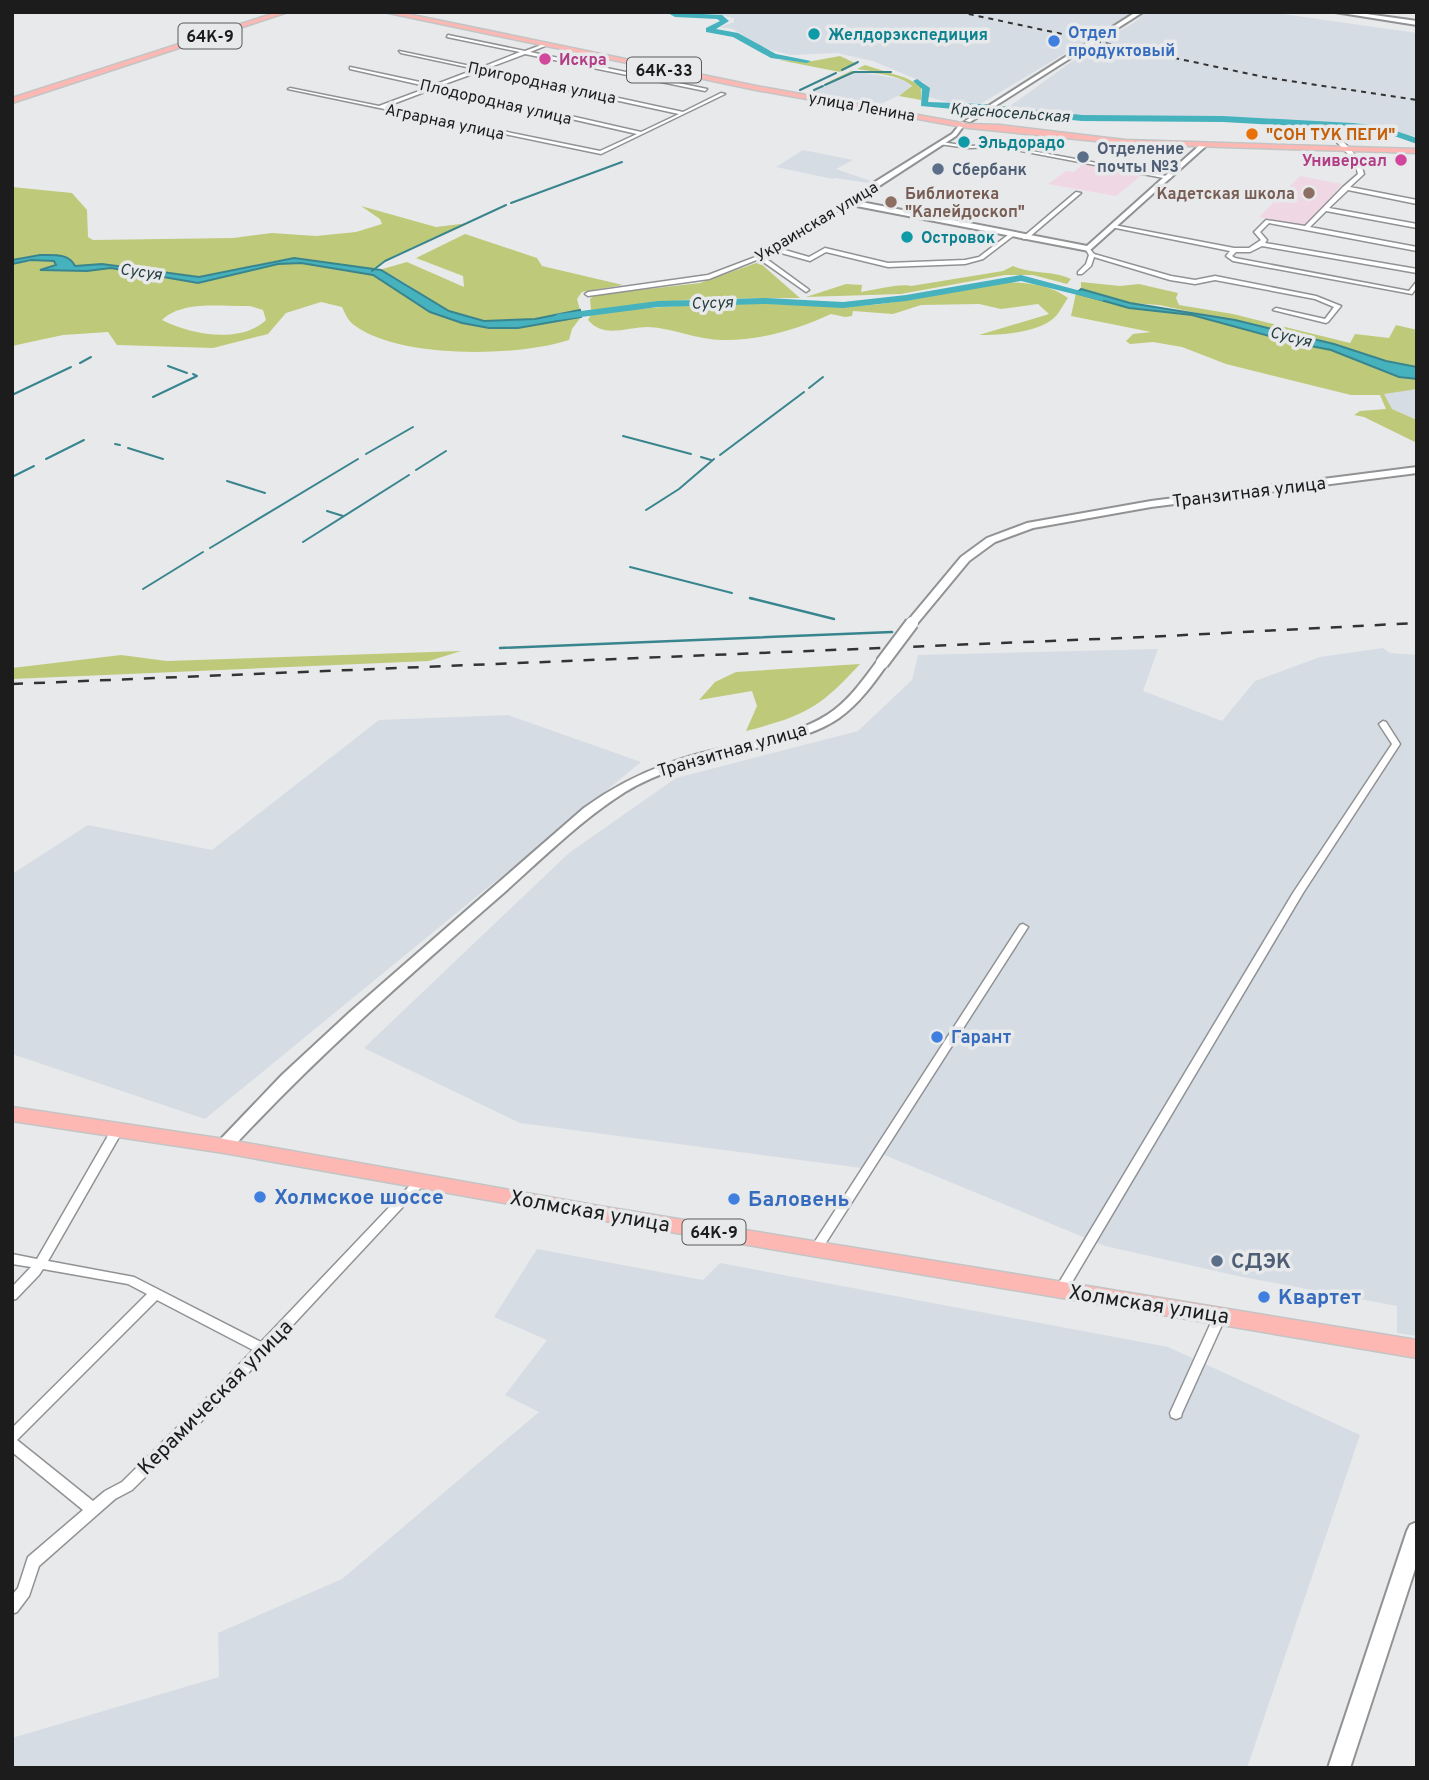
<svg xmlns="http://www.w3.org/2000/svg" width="1429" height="1780" viewBox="0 0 1429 1780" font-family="Overpass,sans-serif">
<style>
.built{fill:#d6dce4}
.education{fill:#efd8e4}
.green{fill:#beca79;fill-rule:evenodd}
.water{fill:#45b2be;stroke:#39858e;stroke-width:2}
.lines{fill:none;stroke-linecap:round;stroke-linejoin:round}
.stream-far1{stroke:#39858e;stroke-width:2}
.stream{stroke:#39858e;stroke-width:2.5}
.river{fill:#45b2be;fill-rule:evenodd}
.street-casing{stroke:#919294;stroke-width:3}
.secondary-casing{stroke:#919294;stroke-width:4}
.primary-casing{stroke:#c4c4c4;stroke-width:3}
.street{fill:#fff;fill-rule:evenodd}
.secondary{fill:#fff;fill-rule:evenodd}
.primary{fill:#fdb8b4;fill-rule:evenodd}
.rail-far1{stroke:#333334;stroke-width:2;stroke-dasharray:5 5;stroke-linecap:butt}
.rail{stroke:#333334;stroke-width:2.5;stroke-dasharray:11 11;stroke-linecap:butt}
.secondary-bridge-casing{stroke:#919294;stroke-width:16;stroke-linecap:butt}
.secondary-bridge{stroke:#fff;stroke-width:12}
.culture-dot{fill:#0f9aa8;stroke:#e8e9eb;stroke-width:2.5}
.shop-dot{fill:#3f7fe0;stroke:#e8e9eb;stroke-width:2.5}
.hotel-dot{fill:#d1479c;stroke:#e8e9eb;stroke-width:2.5}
.food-dot{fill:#e8710a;stroke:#e8e9eb;stroke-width:2.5}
.service-dot{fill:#5c6f8a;stroke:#e8e9eb;stroke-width:2.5}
.education-dot{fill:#8d6e63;stroke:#e8e9eb;stroke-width:2.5}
.labels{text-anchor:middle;stroke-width:7;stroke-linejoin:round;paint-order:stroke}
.far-shop-label{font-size:16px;font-weight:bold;fill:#366cbe;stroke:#e8e9eb;text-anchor:start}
.far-culture-label{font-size:16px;font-weight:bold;fill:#0d838f;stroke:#e8e9eb;text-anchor:start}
.shield{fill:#e8e9eb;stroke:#595a5b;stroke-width:2}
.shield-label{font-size:16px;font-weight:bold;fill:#1c1c1d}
.far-hotel-label{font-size:16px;font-weight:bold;fill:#b23c85;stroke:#e8e9eb;text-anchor:start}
.far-street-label{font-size:16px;fill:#1c1c1d;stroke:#e8e9eb}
.far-water-label{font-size:16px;font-style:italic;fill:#263e41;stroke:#e8e9eb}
.far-food-label{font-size:16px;font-weight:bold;fill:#c56008;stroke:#e8e9eb;text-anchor:start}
.far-service-label{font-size:16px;font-weight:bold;fill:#4e5e75;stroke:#e8e9eb;text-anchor:start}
.far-education-label{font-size:16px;font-weight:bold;fill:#785e54;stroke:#e8e9eb;text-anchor:start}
.street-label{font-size:18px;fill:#1c1c1d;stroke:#e8e9eb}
.shop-label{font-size:18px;font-weight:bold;fill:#366cbe;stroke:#e8e9eb;text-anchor:start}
.near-shop-label{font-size:21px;font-weight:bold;fill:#366cbe;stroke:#e8e9eb;text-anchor:start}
.near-street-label{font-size:21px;fill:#1c1c1d;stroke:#e8e9eb}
.near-service-label{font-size:21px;font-weight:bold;fill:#4e5e75;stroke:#e8e9eb;text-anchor:start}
</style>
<rect width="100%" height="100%" fill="#e8e9eb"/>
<g class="built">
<path d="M705 12H1134L982 103 948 102 928 97 925 83 873 61 837 53 791 55 763 48 733 29 720 27 734 22V18Z"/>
<path d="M1147 12H1269L1417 33V137L1358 123 1274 121 1221 116 1173 118 1074 115 1010 106 1074 60 1095 49 1089 47 1132 24Z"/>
<path d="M859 72 900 79 908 82 912 89 881 104 811 92Z"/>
<path d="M803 150 853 160 836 169 871 181 867 183 836 178 833 179 776 167Z"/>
<path d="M1417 389V420L1392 409 1383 393Z"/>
<path d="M1383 648 1390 653 1417 655V1336L1397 1333V1306L1238 1276 1105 1246 882 1154 869 1169 520 1123 364 1048 569 853 676 778 858 731 912 680 918 655 1158 649 1143 691 1222 721 1255 681 1320 657Z"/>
<path d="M508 715 641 762 205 1119 12 1054V874L88 825 212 850 379 720Z"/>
<path d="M537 1249 703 1280 720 1263 1168 1347 1360 1435 1247 1768H12V1738L219 1677 218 1633 342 1579 539 1412 505 1395 547 1340 494 1317Z"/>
</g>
<g class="education">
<path d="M1083 164 1143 174 1116 196 1048 184 1066 171 1074 172Z"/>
<path d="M1300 176 1342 184 1306 226 1259 217Z"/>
</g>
<g class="green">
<path d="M840 56 857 64 840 72 779 60 807 62Z"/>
<path d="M865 65 906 78 921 86V100L899 96 912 86C903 76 871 71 857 73 845 74 835 82 824 84L851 71H871L857 69Z"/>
<path d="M12 187 72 193 87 210 88 237 93 240 233 238 272 233 316 236 356 232 382 224 380 219 361 206 436 227 469 223 385 261 374 269 280 260 199 277 103 265 74 266 57 255 12 260Z"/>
<path d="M465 234 537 258 542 266 623 285 582 292 577 299 580 310C540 318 487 332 448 311 425 298 404 279 379 270L407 262 464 287 463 276 416 258Z"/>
<path d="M45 259 55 261 56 266 44 270 87 271 110 268 198 283 278 264 301 263 373 275 430 312 462 323 489 328H518L581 317 572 329 569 340C517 357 399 359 354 325 348 321 345 313 342 307L321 302 286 313 268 334 213 348 117 345 108 332 63 335 12 346V264ZM250 306 263 310 266 320C241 344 191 335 162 320 183 300 222 307 250 306Z"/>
<path d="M759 262 800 298 695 299 591 310 590 299 595 295 700 283Z"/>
<path d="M1013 266C1034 275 1054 270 1071 279L1067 284 1033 275H1005L901 294 806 297 846 284 862 285 861 292C873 290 902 283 911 286L1003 271Z"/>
<path d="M1005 282C1027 283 1049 284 1068 298 1064 303 1060 312 1055 317 1039 333 1000 335 979 335L1049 314 1038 304 1001 309 979 304 921 305 893 314 853 311 852 316 845 317 831 314C799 329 759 341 722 340 698 340 673 328 648 327 627 327 604 339 588 320L591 314C649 307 708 303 767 304 797 304 827 307 858 306 908 303 956 290 1005 282Z"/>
<path d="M1081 282 1120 286 1139 284 1178 293 1176 298 1179 305 1233 314 1350 343 1355 334 1389 338 1396 325 1417 330V367L1386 361 1334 344 1258 326 1159 305 1130 303 1081 289Z"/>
<path d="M1076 293 1129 308 1192 315 1295 343 1331 350 1399 377 1417 379V389L1384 394 1392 409 1417 420V443L1364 417 1354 415 1360 411 1386 409 1380 395H1351L1226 364 1182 347 1153 342 1130 344 1126 341 1133 334 1151 332 1071 316Z"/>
<path d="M461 651 429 661 12 679V668L121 655 167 661Z"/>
<path d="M860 664C820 708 804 716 746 731L757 706 752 691 699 700 715 682 736 672Z"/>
</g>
<g class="water">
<path d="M40 255C54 255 69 253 75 266L102 264 199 277 294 258 381 270 449 311 484 321 535 319 580 310 581 317 518 328H489L462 323 430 312 373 275 301 263 278 264 198 283 111 268 87 271 40 270 56 265 54 261 31 260 12 264V260Z"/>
<path d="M1081 289 1130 303 1235 320 1334 344 1386 361 1417 367V379L1399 377 1331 350 1295 343 1192 315 1129 308 1076 293Z"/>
</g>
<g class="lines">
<g class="stream-far1">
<path d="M842 70 858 62"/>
<path d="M825 85 854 72H891"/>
<path d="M800 90 836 73"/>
<path d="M814 90 823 86"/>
<path d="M511 203 622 162"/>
<path d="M372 271 385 261 506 205"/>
<path d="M80 363 91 357"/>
<path d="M168 366 187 373"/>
<path d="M809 388 823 377"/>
<path d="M12 395 71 367"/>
<path d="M153 397 197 376 193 374"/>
<path d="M623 436 691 454"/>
<path d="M115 444 120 445"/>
<path d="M128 448 163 459"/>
<path d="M366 454 413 427"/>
<path d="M720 455 804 392"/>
<path d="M701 457 711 460"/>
<path d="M46 459 84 440"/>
<path d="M416 470 446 451"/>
<path d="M12 477 34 466"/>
<path d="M227 481 265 493"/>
<path d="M646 510 679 489 714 459"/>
<path d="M327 511 343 516"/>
<path d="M303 542 409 475"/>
<path d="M210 548 358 459"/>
<path d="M630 567 732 593"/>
<path d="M143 589 203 552"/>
<path d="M750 598 753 599"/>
</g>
<g class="stream">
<path d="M750 598 834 619"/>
<path d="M500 648 892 632"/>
</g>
<g class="river">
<path d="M666 12 722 15 729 21 716 29 738 33 776 54 811 61 807 63 771 58 733 37 706 32V28L720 21 717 19 675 17Z"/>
<path d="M917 79 930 88 928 102 984 104 1082 115 1223 116 1353 123 1381 126 1417 138V144L1380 131 1353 129 1223 122 1082 121 921 106 922 89 913 81Z"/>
<path d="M1021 275 1107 298 1102 301 1021 281 906 301 843 308 766 304 658 307 558 320 553 317 558 314 658 301 766 298 843 302 906 295Z"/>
</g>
<g class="street-casing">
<g id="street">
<path d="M448 35 525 51 544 44 545 46 530 52 707 89 705 91 525 54 485 69 683 112 721 93 725 94 601 154 288 89 290 88 379 106 430 87 350 69V67L434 85 476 69 401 53 399 51 480 68 520 52 447 37ZM481 71 679 114 641 132 439 86ZM435 88 637 134 600 151 385 107Z"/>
<path d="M1324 126H1328C1341 141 1359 153 1364 174L1350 187 1417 200V204L1348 190 1329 208 1417 224V228L1326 211 1310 227 1417 247V251L1269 223 1260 232 1267 240 1265 243 1417 269V273L1262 246 1250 252H1236L1232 256 1235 258 1409 291 1417 281V287L1412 294 1233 261 1226 256 1230 251 1111 227 1114 225 1234 248H1249L1261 240 1254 232 1266 220 1305 226 1343 187 1358 174C1354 153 1333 143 1324 126Z"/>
<path d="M941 142 968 146 1000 145 1172 177 1169 179 1000 147 968 148 939 144Z"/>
<path d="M1076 192 1081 193 1027 239H1023V237Z"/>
<path d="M849 200 851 201V203L778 248 809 257 825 248 888 263 965 260 979 257 1008 235 1013 236 983 259 965 264 888 267 826 252 810 261 774 251 764 257 808 289 809 290 806 292 759 259 709 279 588 296 585 294 588 292 708 275 758 256Z"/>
<path d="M1089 248 1094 254 1171 276 1195 280 1215 276 1316 296 1341 306 1328 322 1326 323 1273 310 1276 308 1325 319 1334 307 1315 299 1215 280 1195 284 1170 280 1094 257 1091 266 1082 274H1078V272L1086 264 1089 255 1086 250Z"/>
<path d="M1383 721 1386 722 1400 744 1303 893 1065 1294 1061 1295 1057 1294 1055 1290 1057 1286 1293 893 1392 744 1379 724Z"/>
<path d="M1023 924 1028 927 820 1252 816 1254 812 1252 810 1249 812 1246 1020 925Z"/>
<path d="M117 1126 121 1127 123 1130 48 1261 134 1277 261 1342 416 1179 420 1178 424 1179 426 1182 223 1400 132 1490 115 1499 39 1566 29 1596 17 1612 12 1614V1595L18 1588 28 1557 83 1510 12 1452V1428L147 1294 128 1284 43 1269 39 1275 16 1299 12 1300V1287L31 1267 12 1264V1254L37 1259 113 1127ZM157 1300 253 1350 213 1392 122 1482 105 1491 93 1501 17 1440Z"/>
<path d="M1220 1311 1224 1312 1226 1316 1182 1413 1181 1417 1176 1419 1171 1417 1170 1413 1214 1316 1216 1312Z"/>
</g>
</g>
<g class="secondary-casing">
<g id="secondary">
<path d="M1136 12H1143L970 122 965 121Z"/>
<path d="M1335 12H1352L1417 21V25Z"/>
<path d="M962 122 965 124 956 136 856 201 1087 246 1201 144 1207 145 1089 251 846 204V200L952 134Z"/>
<path d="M1417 467V473L1151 507 1033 528 995 542 969 561 916 625H908L906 623 961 557 987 538 1027 523 1151 501Z"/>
<path d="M882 659 888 663C874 683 859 704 839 718 816 734 787 740 760 747 714 758 666 767 625 792 579 821 540 861 499 897 406 978 314 1059 230 1150L224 1152 218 1150 216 1146 218 1142 282 1075 350 1012 584 808C624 779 666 761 715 750 752 741 794 736 827 715 848 702 863 680 878 660Z"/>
<path d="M1417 1522V1563L1350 1768H1328L1407 1531 1410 1525Z"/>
</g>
</g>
<g class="primary-casing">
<g id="primary">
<path d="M278 12H288L12 103V98Z"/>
<path d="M384 12H398L756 86 968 124 1000 125 1125 140 1417 149V153L1125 144 968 128 756 90Z"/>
<path d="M12 1107 224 1139 599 1206 1417 1340V1358L599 1220 224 1153 12 1121Z"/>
</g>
</g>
<use href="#street" class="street"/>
<use href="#secondary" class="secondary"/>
<use href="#primary" class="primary"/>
<path class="rail-far1" d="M959 12 1264 77 1417 100"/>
<path class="rail" d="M12 684 1146 637 1417 623"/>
<g class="secondary-bridge-casing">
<path id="secondary-bridge" d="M882 663 912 623"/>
</g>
<use href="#secondary-bridge" class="secondary-bridge"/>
</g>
<g class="culture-dot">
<circle cx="814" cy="34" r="7"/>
<circle cx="964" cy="142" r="7"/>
<circle cx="907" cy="237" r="7"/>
</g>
<g class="shop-dot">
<circle cx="1054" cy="41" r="7"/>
<circle cx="937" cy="1037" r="7"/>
<circle cx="260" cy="1197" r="7"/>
<circle cx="734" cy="1199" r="7"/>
<circle cx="1264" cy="1297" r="7"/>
</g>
<g class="hotel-dot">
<circle cx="545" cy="59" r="7"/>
<circle cx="1401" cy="160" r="7"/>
</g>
<circle class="food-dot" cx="1252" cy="134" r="7"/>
<g class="service-dot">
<circle cx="1083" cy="157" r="7"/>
<circle cx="938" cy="169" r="7"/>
<circle cx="1217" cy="1261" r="7"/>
</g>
<g class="education-dot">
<circle cx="1309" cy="193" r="7"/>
<circle cx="891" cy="202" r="7"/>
</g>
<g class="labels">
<g class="far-shop-label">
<text x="1068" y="38">Отдел<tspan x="1068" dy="18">продуктовый</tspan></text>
</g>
<g class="far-culture-label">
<text x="828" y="40">Желдорэкспедиция</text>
<text x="978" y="148">Эльдорадо</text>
<text x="921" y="243">Островок</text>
</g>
<g class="shield">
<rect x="178.5" y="23.5" width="63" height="25" rx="5"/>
<rect x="627" y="57.5" width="74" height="25" rx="5"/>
<rect x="682.5" y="1219.5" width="63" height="25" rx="5"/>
</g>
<g class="shield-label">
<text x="210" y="42">64К-9</text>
<text x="664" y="76">64К-33</text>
<text x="714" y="1238">64К-9</text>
</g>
<g class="far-hotel-label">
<text x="559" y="65">Искра</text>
<text x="1387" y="166" text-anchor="end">Универсал</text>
</g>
<g class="far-street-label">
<text transform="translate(542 82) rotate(12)" y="6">Пригородная улица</text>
<text transform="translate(496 101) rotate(13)" y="6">Плодородная улица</text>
<text transform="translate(862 106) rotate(10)" y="6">улица Ленина</text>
<text transform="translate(445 121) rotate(12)" y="6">Аграрная улица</text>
<text transform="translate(816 221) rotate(-31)" y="6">Украинская улица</text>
</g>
<g class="far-water-label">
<text transform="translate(1010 112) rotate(4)" y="6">Красносельская</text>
<text transform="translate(141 271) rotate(8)" y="6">Сусуя</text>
<text transform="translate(712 302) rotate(-2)" y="6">Сусуя</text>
<text transform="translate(1291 336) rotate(14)" y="6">Сусуя</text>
</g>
<g class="far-food-label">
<text x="1266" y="140">"СОН ТУК ПЕГИ"</text>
</g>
<g class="far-service-label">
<text x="1097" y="154">Отделение<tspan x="1097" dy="18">почты №3</tspan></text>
<text x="952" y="175">Сбербанк</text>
</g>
<g class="far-education-label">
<text x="905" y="199">Библиотека<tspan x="905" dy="18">"Калейдоскоп"</tspan></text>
<text x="1295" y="199" text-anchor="end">Кадетская школа</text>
</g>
<g class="street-label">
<text transform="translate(1249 492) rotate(-7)" y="6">Транзитная улица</text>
<text transform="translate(732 750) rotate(-16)" y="6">Транзитная улица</text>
</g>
<g class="shop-label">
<text x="951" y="1043">Гарант</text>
</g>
<g class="near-shop-label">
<text x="274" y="1204">Холмское шоссе</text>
<text x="748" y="1206">Баловень</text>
<text x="1278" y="1304">Квартет</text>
</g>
<g class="near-street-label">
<text transform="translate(590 1211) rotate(10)" y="7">Холмская улица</text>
<text transform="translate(1149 1304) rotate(9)" y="7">Холмская улица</text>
<text transform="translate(215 1397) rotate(-45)" y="7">Керамическая улица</text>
</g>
<g class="near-service-label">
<text x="1231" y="1268">СДЭК</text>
</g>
</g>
<rect width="1429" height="1780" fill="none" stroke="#1c1c1d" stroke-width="28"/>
</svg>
